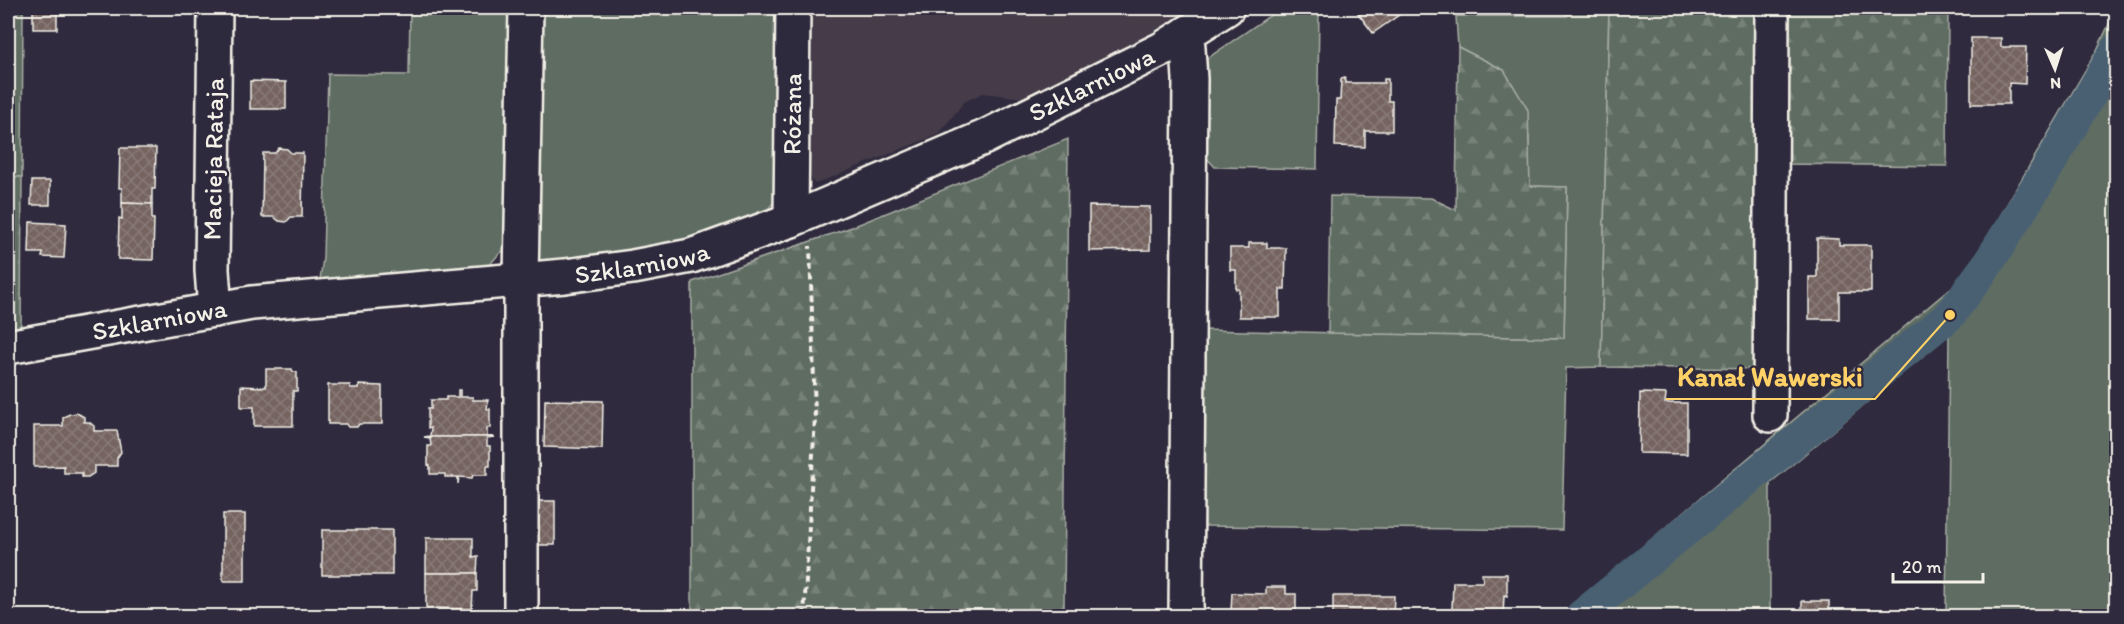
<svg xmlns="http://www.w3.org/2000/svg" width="2124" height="624" viewBox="0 0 2124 624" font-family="Itim,sans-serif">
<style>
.built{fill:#443b48}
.green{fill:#5e6c62;stroke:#a9aea5;stroke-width:1.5}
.forest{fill:url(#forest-firs);stroke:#a9aea5;stroke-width:1.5}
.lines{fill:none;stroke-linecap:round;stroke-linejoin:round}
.canal{stroke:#496173;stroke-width:32}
.building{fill:url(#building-cross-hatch);stroke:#f4f1e8;stroke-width:1.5}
.minor-casing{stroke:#f4f1e8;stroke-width:38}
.path{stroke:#f4f1e8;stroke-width:4;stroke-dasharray:6 4.5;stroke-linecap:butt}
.minor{stroke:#2f2a3d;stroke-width:33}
.labels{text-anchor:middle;stroke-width:4.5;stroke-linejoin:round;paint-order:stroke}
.street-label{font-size:26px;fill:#f4f1e8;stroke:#2f2a3d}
.leader{fill:none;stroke:#ffd166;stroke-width:2}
.callout-dot{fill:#ffd166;stroke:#2f2a3d;stroke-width:2}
.callout-label{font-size:27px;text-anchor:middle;font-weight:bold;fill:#ffd166;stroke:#2f2a3d;stroke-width:4.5;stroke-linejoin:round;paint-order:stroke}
</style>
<defs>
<pattern id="forest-firs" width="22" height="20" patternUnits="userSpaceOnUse" patternTransform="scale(1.5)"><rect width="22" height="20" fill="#5e6c62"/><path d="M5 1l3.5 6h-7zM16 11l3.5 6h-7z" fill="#768178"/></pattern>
<pattern id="building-cross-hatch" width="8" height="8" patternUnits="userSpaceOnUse" patternTransform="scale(1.5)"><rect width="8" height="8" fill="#746361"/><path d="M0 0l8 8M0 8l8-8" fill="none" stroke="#887a78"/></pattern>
</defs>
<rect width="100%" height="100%" fill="#2f2a3d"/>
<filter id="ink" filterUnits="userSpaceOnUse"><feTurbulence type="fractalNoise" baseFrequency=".0167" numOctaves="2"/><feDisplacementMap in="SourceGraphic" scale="12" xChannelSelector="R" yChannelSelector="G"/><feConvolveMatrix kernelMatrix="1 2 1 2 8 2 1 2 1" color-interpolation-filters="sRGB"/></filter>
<g filter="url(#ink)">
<path class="built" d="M808 8H1193L1149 34 1022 98 983 93 964 102 939 134 815 184 807 173Z"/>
<g class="green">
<path d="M8 8H23L22 177H8Z"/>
<path d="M410 8H516L513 243 498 255 485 270 320 280 323 258 328 74 409 75Z"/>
<path d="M539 8H786L784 189 769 208 756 220 696 239 536 267Z"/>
<path d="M1281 8H1319L1317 169 1215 167 1204 155 1205 60Z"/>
<path d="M1567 8H1609L1601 367 1566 368 1562 530 1200 526 1202 330 1564 338 1567 187 1529 186V137L1504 70 1458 47 1456 16H1567Z"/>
<path d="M2116 9V616H1946L1949 334 1770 483V616H1560L1965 276 2096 52Z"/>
</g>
<g class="forest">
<path d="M1609 8H1765L1764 369 1601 367Z"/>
<path d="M1785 8H1948L1947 166 1784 164Z"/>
<path d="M1458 47 1504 70 1528 110 1530 186 1567 187 1564 338 1328 333 1330 196 1431 198 1456 210Z"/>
<path d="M1068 139 1064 609 906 610V616H692V282L852 227Z"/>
<path d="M8 177H22L21 330 8 332Z"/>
</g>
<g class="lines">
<path class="canal" d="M1581 616 1950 315 1989 262 2044 174 2116 50"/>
</g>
<g class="building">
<rect x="33" y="8" width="24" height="21"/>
<path d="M1354 8H1409L1373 33Z"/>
<path d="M1971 38H2001V47H2026L2025 84 2009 83V104H1971Z"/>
<path d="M1345 78V83H1384V79H1388V101H1392V131H1365V147L1335 146 1336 100H1340L1341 79Z"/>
<path d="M250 81 286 82V109H250Z"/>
<path d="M120 148H156L155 189H152V204L122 203V188H119Z"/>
<path d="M279 148 287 149 291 153H303L302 217H291L286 222 279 221 274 217H262L263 153H275Z"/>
<path d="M32 181H50V205H31Z"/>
<path d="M122 203 152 204V219H154L153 260 118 259 119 218 122 219Z"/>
<path d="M1089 206 1150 207V250L1089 251Z"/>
<path d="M30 222 66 224 64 258 42 257 43 253H29Z"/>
<path d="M1817 238 1839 239V245H1871V292H1839V319H1809V277H1817Z"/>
<path d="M1249 243H1267V248H1286L1285 289H1280V317H1239V289H1236V270H1230V248H1249Z"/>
<path d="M266 369H292L293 372H297V391H293V426H254V407H241V386L266 387Z"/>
<path d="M328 385H350V388H359V385L382 386V424H359L357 427H348L346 424H328Z"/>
<path d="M458 390H460V397H473V400H488L487 409H490V428H487V437H494H424L430 436 431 428H428V408L431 409V400H446V397H458Z"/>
<path d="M1640 393 1666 394 1665 403H1687V454L1639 453Z"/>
<path d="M545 400 603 401 602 449 544 447Z"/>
<path d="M77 413 84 417V422H89L94 426V431H117L121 452 117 458V466H94V473L88 477H82V473H64V466L34 467V426H63V417L70 414Z"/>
<path d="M424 437H494L487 438V446H490V466H487V475H473L472 478 459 477 458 484V477H445V474H430V466L428 465V446H431L430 438Z"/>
<rect x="537" y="501" width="18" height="44"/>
<rect x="223" y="514" width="22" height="67"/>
<rect x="322" y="530" width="70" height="45"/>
<path d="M426 538H473V557L478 556 477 573H426Z"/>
<path d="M426 573H477V591H473L472 609 426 608Z"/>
<path d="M1482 574H1507V596L1504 595 1503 616H1444V610H1452L1453 582H1483Z"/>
<path d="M1266 587H1286V594H1296V616H1224V612H1231L1232 593 1266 594Z"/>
<path d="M1333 596H1394L1393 616H1333Z"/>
<rect x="1802" y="601" width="27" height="15"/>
</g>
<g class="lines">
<g class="minor-casing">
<g id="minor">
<path d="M215 8 212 270 215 310"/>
<path id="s1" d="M791 220 793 8"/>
<path id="s2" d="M8 347 252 303 565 276 633 267 691 256 791 220 985 137 1162 49 1227 8"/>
<path d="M1770 415 1772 8"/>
<path d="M521 616V280L526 8"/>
<path d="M1186 616 1190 79 1187 33"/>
</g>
</g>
<path class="path" d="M804 616 815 417 810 246"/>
<use href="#minor" class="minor"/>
</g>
</g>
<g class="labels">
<g class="street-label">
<text dy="9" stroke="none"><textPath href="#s2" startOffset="1126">Szklarniowa</textPath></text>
<text dy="9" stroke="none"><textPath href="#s1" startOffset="106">Różana</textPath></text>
<text transform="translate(213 159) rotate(-89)" y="9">Macieja Rataja</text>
<text dy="9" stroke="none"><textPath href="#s2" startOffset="640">Szklarniowa</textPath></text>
<text dy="9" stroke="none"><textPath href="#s2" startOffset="154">Szklarniowa</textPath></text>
</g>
</g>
<path class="leader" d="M1950 315L1875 399H1666"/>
<circle class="callout-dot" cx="1950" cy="315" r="6"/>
<g class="callout-label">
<text x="1770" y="386">Kanał Wawerski</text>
</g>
<rect width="2124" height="624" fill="none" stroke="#2f2a3d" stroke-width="30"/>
<rect x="15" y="15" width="2094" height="594" fill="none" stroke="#f4f1e8" stroke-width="2" filter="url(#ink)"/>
<g transform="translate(2055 69) rotate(177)" stroke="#2f2a3d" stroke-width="4.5" paint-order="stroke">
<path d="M0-4.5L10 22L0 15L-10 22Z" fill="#f4f1e8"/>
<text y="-9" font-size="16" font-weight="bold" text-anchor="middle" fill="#f4f1e8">N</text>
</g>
<path d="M1893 573v9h90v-9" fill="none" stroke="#f4f1e8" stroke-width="3"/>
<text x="1902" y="573" font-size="18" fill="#f4f1e8" stroke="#2f2a3d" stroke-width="4.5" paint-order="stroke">20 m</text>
</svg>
